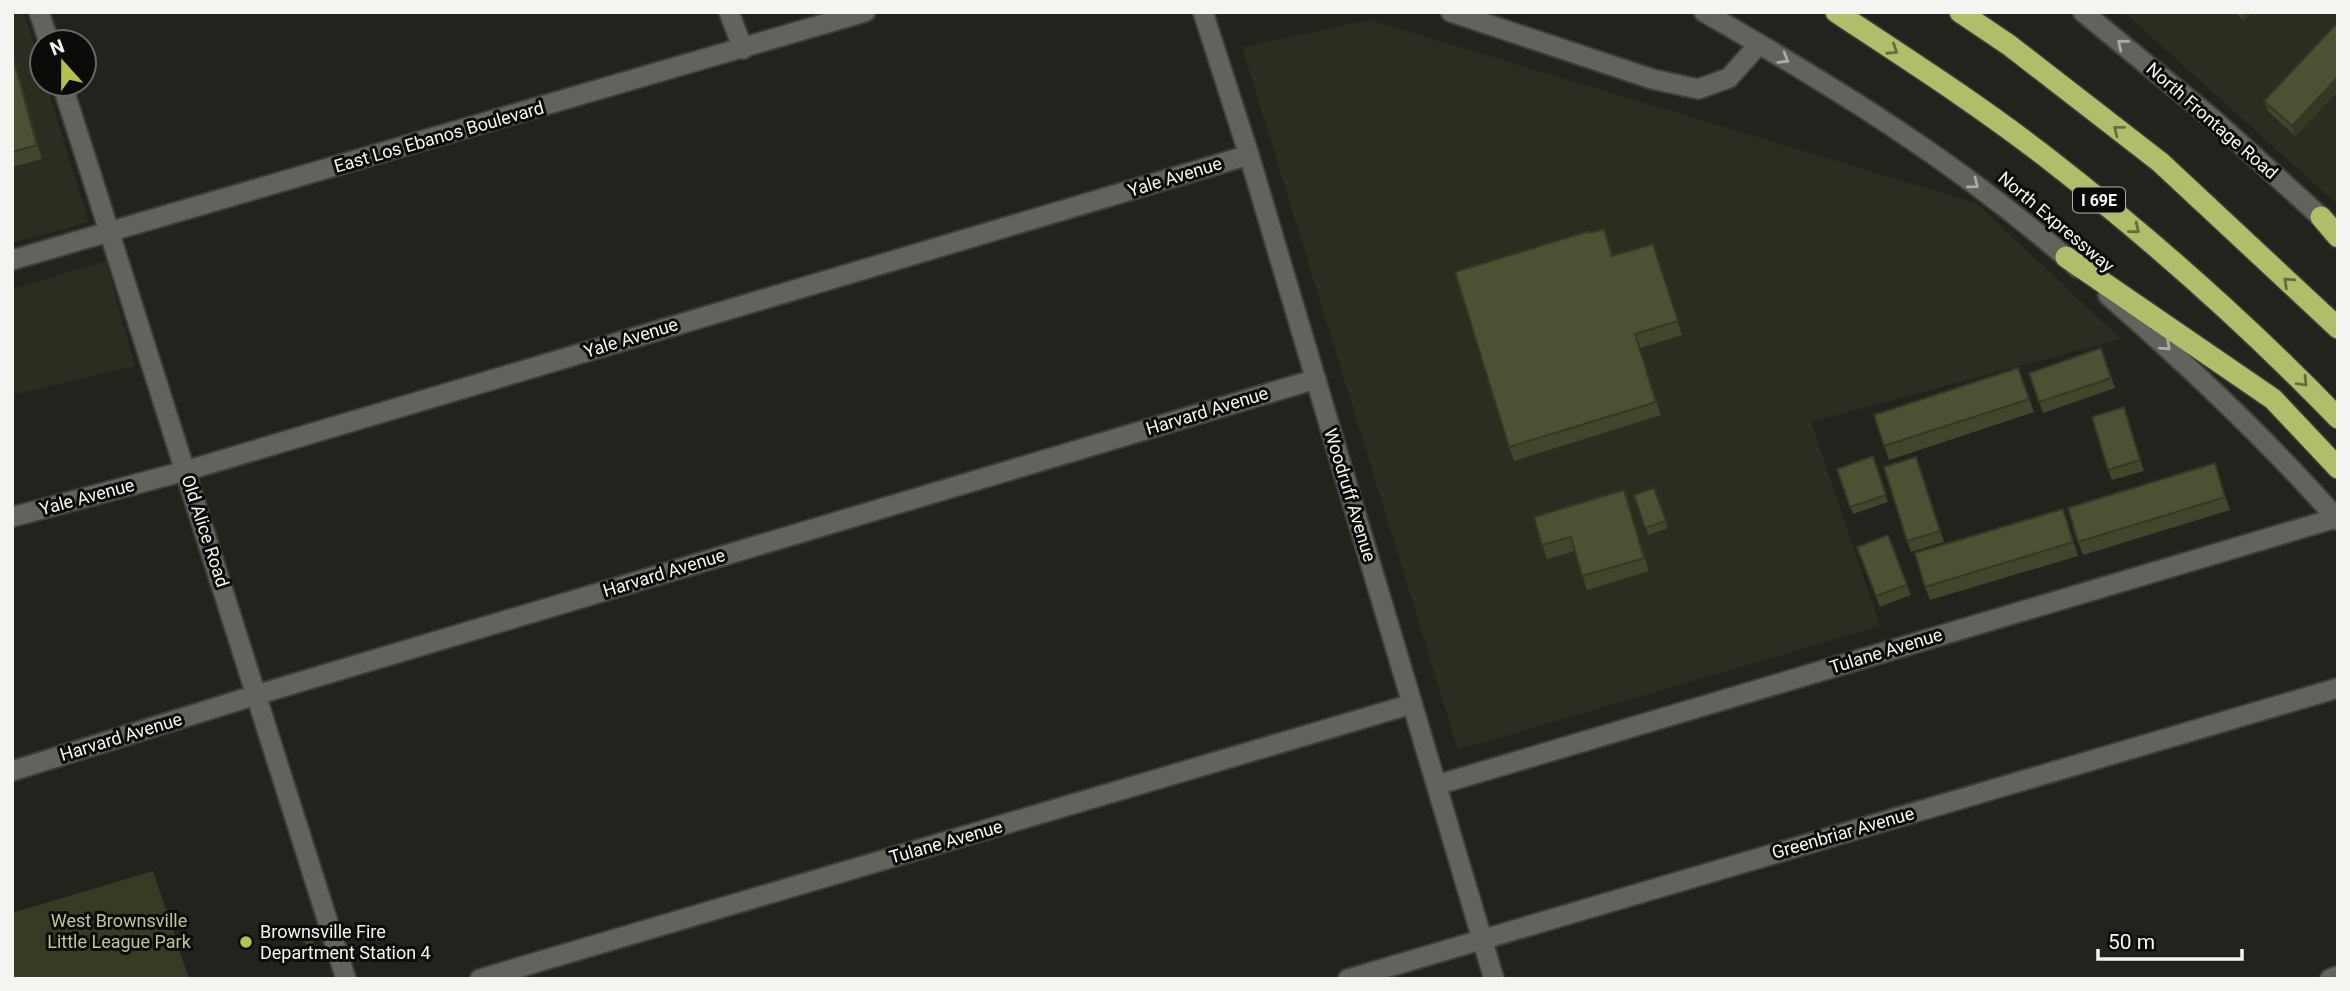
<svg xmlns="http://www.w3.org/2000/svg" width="2350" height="991" viewBox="0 0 2350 991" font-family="Roboto,sans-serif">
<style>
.built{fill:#2b2d21}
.green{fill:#373b24}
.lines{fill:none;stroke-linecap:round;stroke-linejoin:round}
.minor-casing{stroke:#3e3f3a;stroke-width:23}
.tertiary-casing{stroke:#3e3f3a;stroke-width:23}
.secondary-casing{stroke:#3e3f3a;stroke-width:23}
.motorway-casing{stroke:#3e3f3a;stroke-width:24}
.minor{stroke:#62635c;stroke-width:19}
.tertiary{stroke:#62635c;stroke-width:19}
.secondary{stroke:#62635c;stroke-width:19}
.motorway{stroke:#b0bd69;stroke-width:21}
.wall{fill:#41462c}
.shaded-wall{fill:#353924}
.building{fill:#4c5133;stroke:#353924;stroke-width:2}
.oneway{stroke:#abaca6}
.oneway2{stroke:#666d3e}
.poi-dot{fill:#b3c24b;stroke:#0b0c09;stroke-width:2.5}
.labels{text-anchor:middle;stroke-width:6;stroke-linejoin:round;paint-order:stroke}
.shield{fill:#0b0c09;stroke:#aeafab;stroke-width:2}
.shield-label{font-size:16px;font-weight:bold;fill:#f4f5f0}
.street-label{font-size:18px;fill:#f4f5f0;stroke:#0b0c09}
.park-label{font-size:18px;fill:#bdc78d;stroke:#0b0c09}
.poi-label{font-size:18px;fill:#f4f5f0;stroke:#0b0c09;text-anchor:start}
</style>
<rect width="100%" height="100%" fill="#22231d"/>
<g class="built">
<path d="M12 12H24L42 71V84H46L89 222 12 243Z"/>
<path d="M2124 12H2338V205Z"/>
<path d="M1370 20 1976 203 2121 339 1811 422 1880 626 1458 750 1242 47Z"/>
<path d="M106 261 135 366 12 395V289Z"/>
</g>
<path class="green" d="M153 871 189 979H12V913Z"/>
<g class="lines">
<g class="minor-casing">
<g id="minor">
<path d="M729 12 743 49"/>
<path d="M1203 12 1249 155 1494 979"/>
<path d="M1451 12 1652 79 1698 89 1729 78 1759 44"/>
<path d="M12 517 185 471 1249 155"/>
<path d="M12 771 256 695 1316 379"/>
<path d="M1437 785 2336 518"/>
<path d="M480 979 1412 704"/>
<path d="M1348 979 2338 688"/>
<path d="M2330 979 2338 976"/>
</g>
</g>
<g class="tertiary-casing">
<g id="tertiary">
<path d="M39 12 49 42"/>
<path d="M62 84C158 382 251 681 346 979"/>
<path d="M12 260 865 12"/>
</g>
</g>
<g class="secondary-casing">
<g id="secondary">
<path d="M1704 12C1835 87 1965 167 2078 268"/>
<path d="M2083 12 2213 119 2332 227"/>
<path d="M2108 295C2189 366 2267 439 2338 520"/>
</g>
</g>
<g class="motorway-casing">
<g id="motorway">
<path d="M1836 12C1907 59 1979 105 2046 157 2149 237 2247 324 2338 418"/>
<path d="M1960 12 2009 45 2160 162 2338 328"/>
<path d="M2321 217 2338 237"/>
<path d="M2066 257 2273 399 2338 468"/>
</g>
</g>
<use href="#minor" class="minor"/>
<use href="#tertiary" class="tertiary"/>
<use href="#secondary" class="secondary"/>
<use href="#motorway" class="motorway"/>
</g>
<g class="wall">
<path d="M2235 12H2252L2244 21Z"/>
<path d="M2338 22V91L2295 136 2268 111 2264 101Z"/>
<path d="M12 50 42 159 12 167Z"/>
<path d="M1589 233 1609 242 1613 256 1653 244 1682 335 1640 348 1661 415 1514 461 1509 447Z"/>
<path d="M2101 348 2115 388 2043 413 2029 373Z"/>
<path d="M2018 368 2034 412 1889 460 1874 415Z"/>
<path d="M2124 407 2144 471 2112 480 2108 470Z"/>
<path d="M1873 456 1888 502 1853 514 1837 469Z"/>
<path d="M2215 463 2230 510 2083 555 2078 542Z"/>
<path d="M1920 467 1944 542 1911 552 1907 541Z"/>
<path d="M1654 488 1668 528 1648 535 1634 495Z"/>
<path d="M1624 490 1649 571 1587 590 1575 551 1547 559 1542 545Z"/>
<path d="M2068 522 2078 556 1930 600 1925 587Z"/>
<path d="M1888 535 1911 595 1880 607 1857 547Z"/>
<path d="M309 927 314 943 306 945 301 930Z"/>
</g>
<g class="shaded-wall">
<path d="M2241 12H2252L2244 21Z"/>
<path d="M12 50 42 159 37 145 12 54Z"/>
<path d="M2338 77V91L2295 136 2292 126Z"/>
<path d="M1635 334 1640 348 1661 415 1656 402Z"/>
<path d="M1624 490 1629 504 1649 571 1644 558Z"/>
<path d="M2063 509 2068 522 2078 556 2073 542Z"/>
</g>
<g class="building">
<path d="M2338 22V77L2292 126 2264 101Z"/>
<path d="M12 54 37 145 12 152Z"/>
<path d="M1604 229 1612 256 1653 244 1678 321 1635 334 1656 402 1509 447 1455 272 1589 231V233Z"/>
<path d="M2101 348 2111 378 2039 402 2029 373Z"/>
<path d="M2018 368 2029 399 1884 446 1874 415Z"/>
<path d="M2124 407 2140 460 2108 470 2092 417Z"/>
<path d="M1873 456 1886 495 1850 507 1837 469Z"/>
<path d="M1916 457 1940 531 1907 541 1884 467Z"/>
<path d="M2215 463 2225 497 2078 542 2068 508Z"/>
<path d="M1654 488 1666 521 1645 528 1634 495Z"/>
<path d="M1624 490 1644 558 1582 576 1571 537 1542 545 1534 517Z"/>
<path d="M2063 509 2073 542 1925 587 1915 553Z"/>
<path d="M1888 535 1907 585 1876 596 1857 547Z"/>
<path d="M309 927 313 939 304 942 301 930Z"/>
</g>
<defs><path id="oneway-chevron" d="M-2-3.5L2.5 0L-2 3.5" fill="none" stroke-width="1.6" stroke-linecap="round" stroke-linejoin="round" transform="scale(1.75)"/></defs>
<g class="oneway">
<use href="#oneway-chevron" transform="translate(2122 44) rotate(-141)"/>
<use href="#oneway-chevron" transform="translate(1784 59) rotate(31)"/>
<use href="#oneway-chevron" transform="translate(1974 184) rotate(37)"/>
<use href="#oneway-chevron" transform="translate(2166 346) rotate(42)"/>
</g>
<g class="oneway2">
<use href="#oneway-chevron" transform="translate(1893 50) rotate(33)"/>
<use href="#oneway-chevron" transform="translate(2118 130) rotate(-142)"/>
<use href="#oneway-chevron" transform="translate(2135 229) rotate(39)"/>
<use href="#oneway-chevron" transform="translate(2288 282) rotate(-137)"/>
<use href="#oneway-chevron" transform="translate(2303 382) rotate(46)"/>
</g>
<circle class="poi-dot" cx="246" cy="942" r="7"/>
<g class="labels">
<rect class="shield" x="2073" y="187.5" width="52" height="25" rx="5"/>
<g class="shield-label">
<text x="2099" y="206">I 69E</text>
</g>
<g class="street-label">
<text transform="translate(2212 121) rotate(41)" y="6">North Frontage Road</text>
<text transform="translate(439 137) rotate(-16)" y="6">East Los Ebanos Boulevard</text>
<text transform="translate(1175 177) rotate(-17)" y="6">Yale Avenue</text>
<text transform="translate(2056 222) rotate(40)" y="6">North Expressway</text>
<text transform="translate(631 338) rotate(-17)" y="6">Yale Avenue</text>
<text transform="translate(1207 411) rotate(-17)" y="6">Harvard Avenue</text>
<text transform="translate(1350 495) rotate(73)" y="6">Woodruff Avenue</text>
<text transform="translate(87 497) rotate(-15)" y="6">Yale Avenue</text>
<text transform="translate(205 531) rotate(72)" y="6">Old Alice Road</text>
<text transform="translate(664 573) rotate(-17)" y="6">Harvard Avenue</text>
<text transform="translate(1886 651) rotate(-17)" y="6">Tulane Avenue</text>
<text transform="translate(121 737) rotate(-17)" y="6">Harvard Avenue</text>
<text transform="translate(1843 833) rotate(-16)" y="6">Greenbriar Avenue</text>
<text transform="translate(946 842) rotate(-16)" y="6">Tulane Avenue</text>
</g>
<g class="park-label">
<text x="119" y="927">West Brownsville<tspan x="119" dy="21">Little League Park</tspan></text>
</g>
<g class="poi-label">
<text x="260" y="938">Brownsville Fire<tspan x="260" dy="21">Department Station 4</tspan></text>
</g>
</g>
<rect width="2350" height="991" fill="none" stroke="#f4f5f0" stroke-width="28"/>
<g transform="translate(63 63) rotate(339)"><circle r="33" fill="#0b0c09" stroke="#686965" stroke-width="2"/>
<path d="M0-5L12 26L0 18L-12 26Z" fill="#b3c24b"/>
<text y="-10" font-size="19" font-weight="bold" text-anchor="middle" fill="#f4f5f0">N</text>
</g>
<path d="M2098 949v10h144v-10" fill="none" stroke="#f4f5f0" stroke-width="3.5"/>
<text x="2108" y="949" font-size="21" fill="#f4f5f0" stroke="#0b0c09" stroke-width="5" paint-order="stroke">50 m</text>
</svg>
